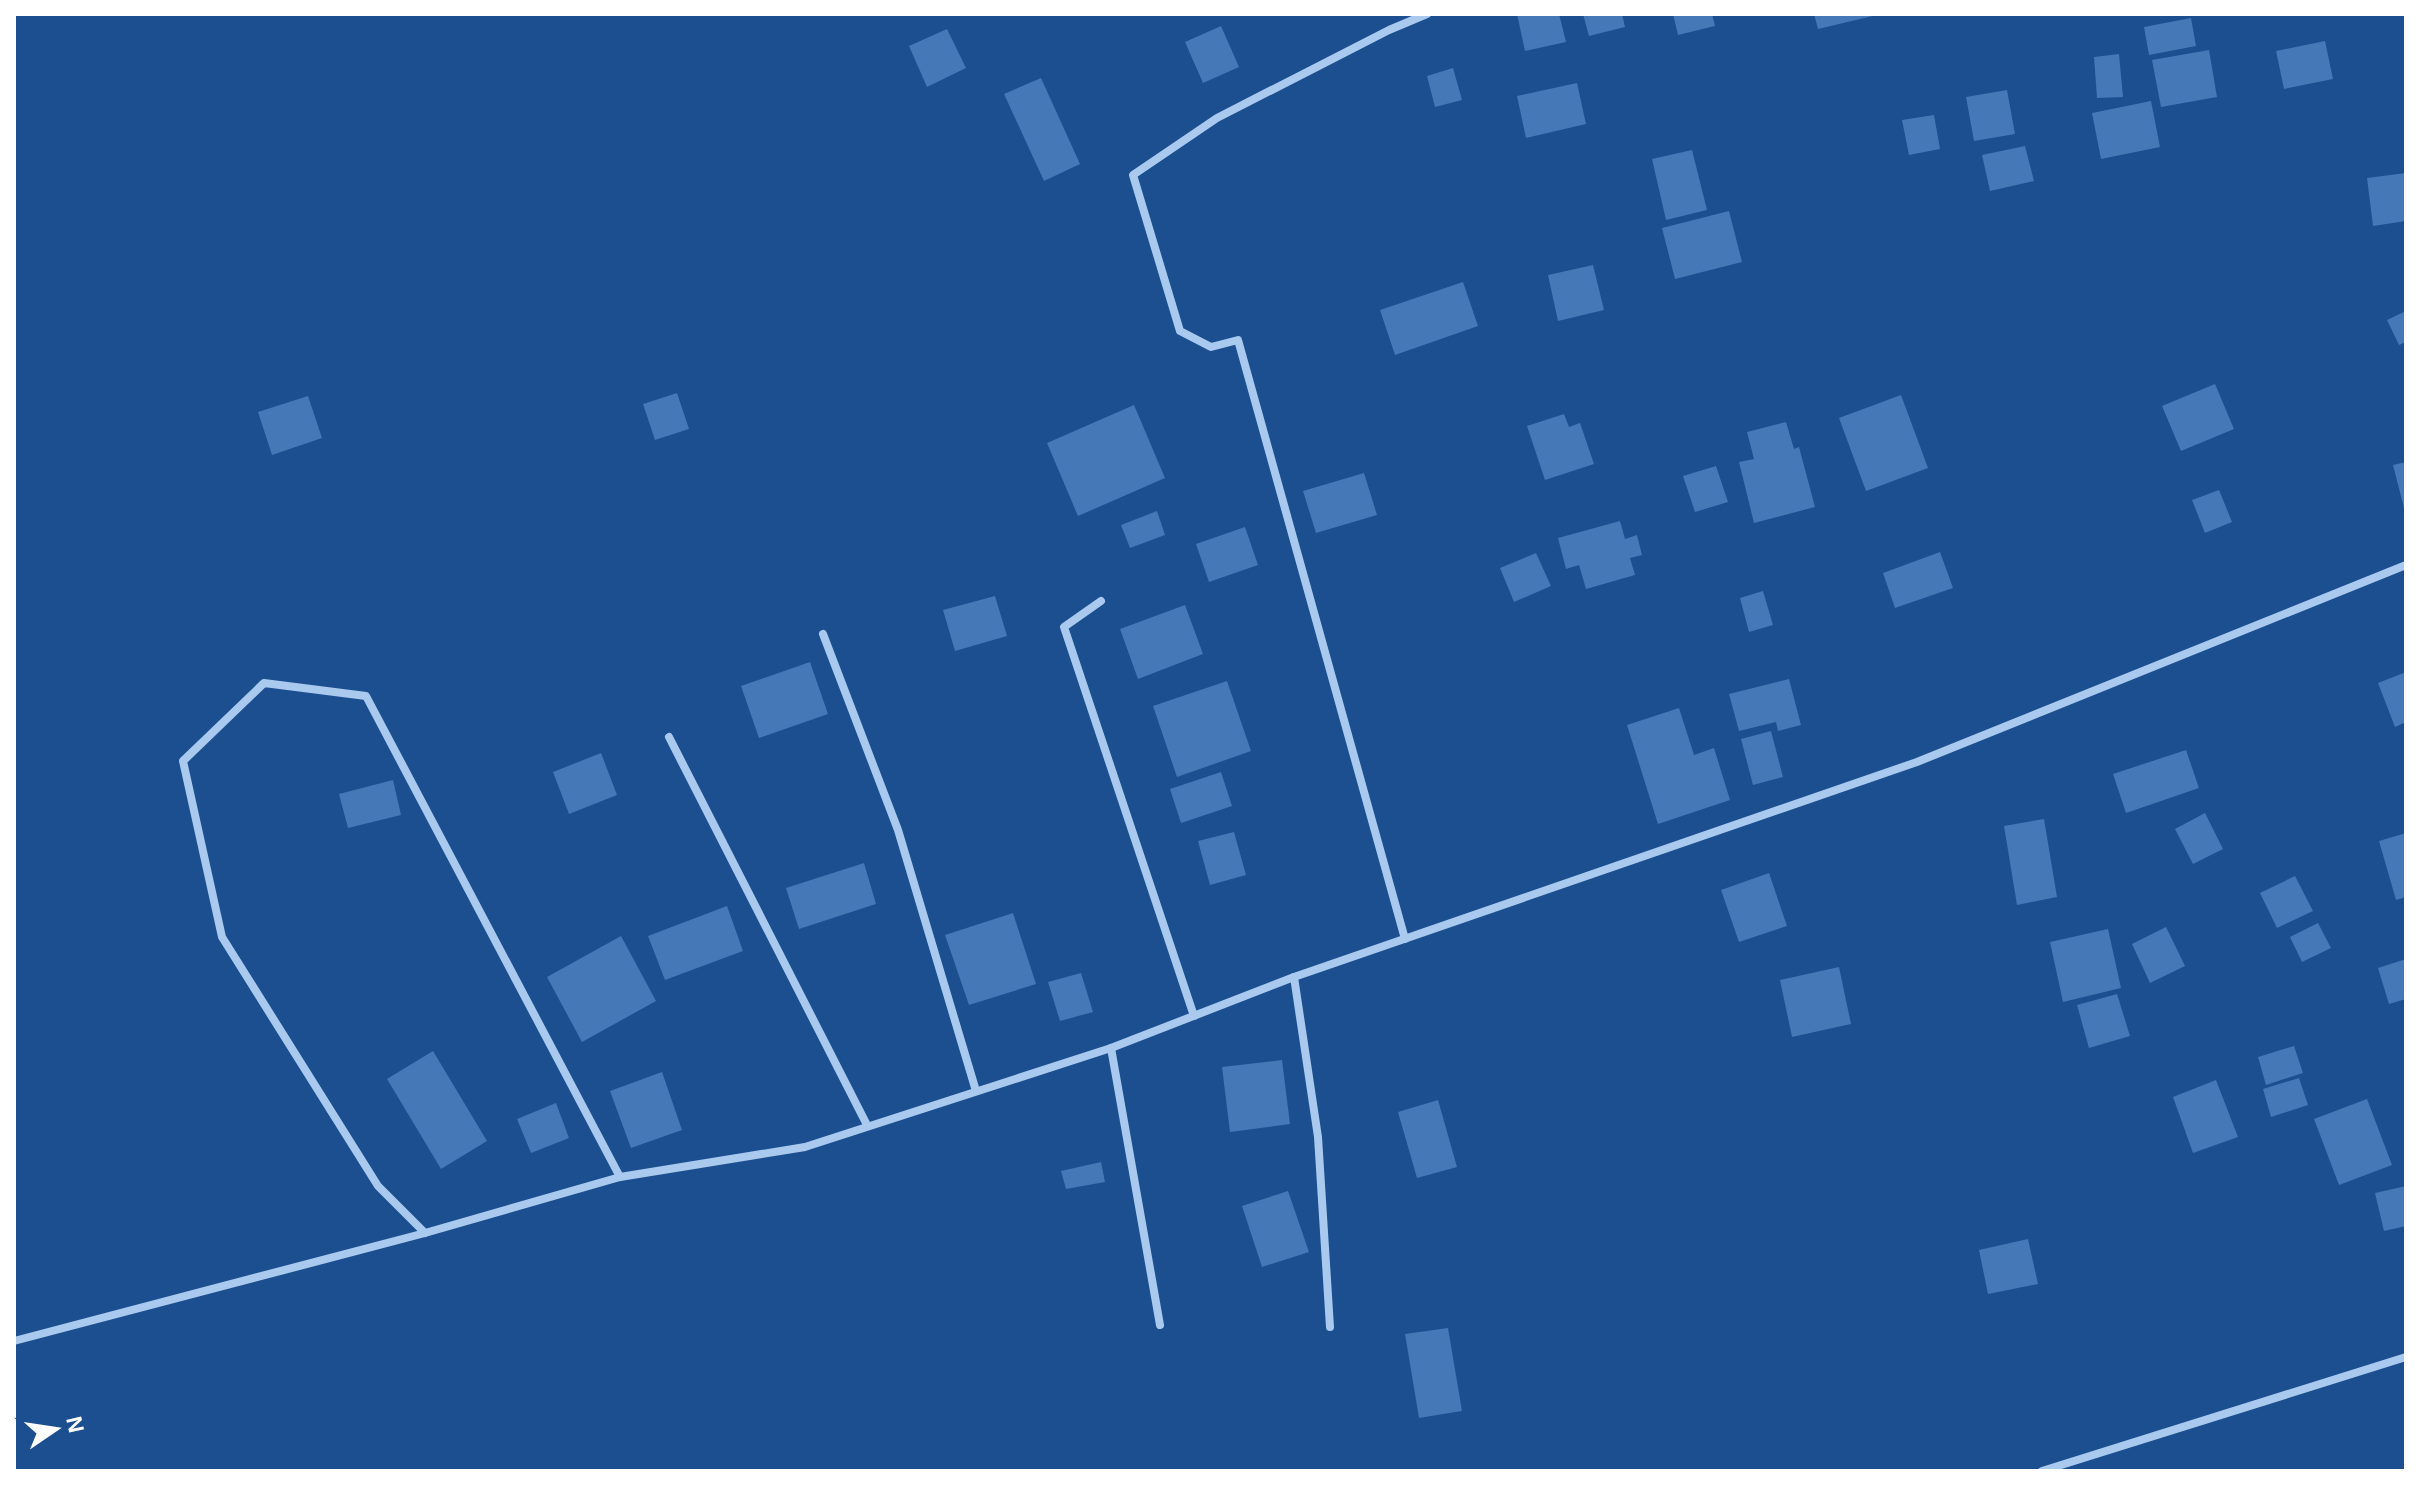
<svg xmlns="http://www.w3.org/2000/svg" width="2420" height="1485" viewBox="0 0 2420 1485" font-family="Arial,sans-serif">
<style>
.building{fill:#4478b7}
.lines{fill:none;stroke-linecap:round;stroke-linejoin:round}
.minor{stroke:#a9c9ee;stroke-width:8}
</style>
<rect width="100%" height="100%" fill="#1b4f8f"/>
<g class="building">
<path d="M1517 14H1559L1566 42 1525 51Z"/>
<path d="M1583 14H1622L1625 27 1589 36Z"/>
<path d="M1673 14H1712L1715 26 1678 35Z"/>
<path d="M1814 14H1877V15L1818 29Z"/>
<path d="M2191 18 2196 46 2149 55 2144 27Z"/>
<path d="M1221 26 1239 67 1203 83 1185 42Z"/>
<path d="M947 29 966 68 927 87 909 46Z"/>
<path d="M2325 41 2333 79 2284 89 2276 51Z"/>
<path d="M2209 50 2217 97 2161 107 2152 60Z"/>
<path d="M2119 54 2123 97 2097 98 2094 57Z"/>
<path d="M1453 68 1462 100 1435 107 1427 76Z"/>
<path d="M1041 78 1080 164 1044 181 1004 94Z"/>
<path d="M1577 83 1586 124 1526 138 1517 96Z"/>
<path d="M2007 90 2015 134 1974 141 1966 97Z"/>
<path d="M2151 101 2160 147 2101 159 2092 113Z"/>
<path d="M1934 115 1940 149 1909 155 1902 120Z"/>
<path d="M2025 146 2034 181 1990 191 1982 155Z"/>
<path d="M1692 150 1707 210 1666 220 1652 159Z"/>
<path d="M2406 173V221L2373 226 2367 178Z"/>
<path d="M1729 211 1742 262 1675 279 1662 228Z"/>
<path d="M1593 265 1604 310 1558 321 1548 275Z"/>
<path d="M1463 282 1478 326 1395 355 1380 310Z"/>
<path d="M2406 311V342L2399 345 2387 320Z"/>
<path d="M2215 384 2234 429 2181 451 2162 406Z"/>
<path d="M677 393 689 429 655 440 643 404Z"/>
<path d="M1901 395 1928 468 1866 491 1839 418Z"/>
<path d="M308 396 322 438 272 455 258 412Z"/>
<path d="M1134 405 1165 478 1078 516 1047 443Z"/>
<path d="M1564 414 1569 427 1580 423 1594 464 1545 480 1527 426Z"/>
<path d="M1786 422 1794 449 1799 447 1815 507 1754 523 1739 462 1754 459 1747 432Z"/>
<path d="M2406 462V512H2405L2393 465Z"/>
<path d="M1716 466 1728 502 1695 512 1683 476Z"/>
<path d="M1364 473 1377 515 1316 533 1303 491Z"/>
<path d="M2219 490 2232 522 2205 533 2192 500Z"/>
<path d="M1157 511 1165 535 1130 548 1121 525Z"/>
<path d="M1620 521 1625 539 1637 535 1642 555 1630 558 1635 575 1586 589 1579 565 1566 569 1558 538Z"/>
<path d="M1245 527 1258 565 1209 582 1196 544Z"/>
<path d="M1940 552 1953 588 1895 608 1883 573Z"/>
<path d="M1536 553 1551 586 1514 602 1500 568Z"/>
<path d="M1763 591 1773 625 1749 632 1740 598Z"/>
<path d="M995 596 1007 636 955 651 943 610Z"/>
<path d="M1185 605 1203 654 1138 679 1120 629Z"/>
<path d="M810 662 828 714 759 738 741 686Z"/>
<path d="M2406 672V722L2395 727 2378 683Z"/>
<path d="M1789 679 1801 725 1778 731 1776 722 1739 731 1729 694Z"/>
<path d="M1227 681 1251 751 1177 777 1153 706Z"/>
<path d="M1679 708 1694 755 1714 748 1730 800 1658 824 1627 725Z"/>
<path d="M1771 731 1783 777 1753 785 1741 739Z"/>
<path d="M2186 750 2199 788 2126 813 2113 774Z"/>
<path d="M601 753 617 795 569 814 553 772Z"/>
<path d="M1221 772 1232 806 1181 823 1170 789Z"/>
<path d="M393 780 401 815 348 828 339 794Z"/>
<path d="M2205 813 2223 849 2193 864 2175 829Z"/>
<path d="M2044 819 2057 897 2017 905 2004 826Z"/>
<path d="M1234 832 1246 875 1210 885 1198 841Z"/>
<path d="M2406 833V897L2396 900 2379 841Z"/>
<path d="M864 863 876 904 799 929 786 888Z"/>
<path d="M1769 873 1787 926 1739 942 1721 890Z"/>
<path d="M2295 876 2313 911 2277 928 2260 893Z"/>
<path d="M727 906 743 951 665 980 648 936Z"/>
<path d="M1013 913 1036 984 969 1005 945 935Z"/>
<path d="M2318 923 2331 948 2302 962 2290 937Z"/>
<path d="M2166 927 2185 966 2150 983 2132 944Z"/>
<path d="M2108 929 2121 988 2063 1002 2050 942Z"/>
<path d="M621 936 656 1001 582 1042 547 977Z"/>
<path d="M2406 959V999L2389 1004 2378 968Z"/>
<path d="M1839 967 1851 1024 1792 1037 1780 980Z"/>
<path d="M1081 973 1093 1012 1060 1021 1048 982Z"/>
<path d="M2117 994 2130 1036 2089 1048 2077 1005Z"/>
<path d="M2294 1046 2303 1073 2266 1085 2258 1057Z"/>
<path d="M433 1051 487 1141 441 1169 387 1079Z"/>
<path d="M1282 1060 1290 1124 1230 1132 1222 1067Z"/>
<path d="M662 1072 682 1130 631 1148 610 1091Z"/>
<path d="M2299 1078 2308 1105 2271 1117 2263 1089Z"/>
<path d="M2216 1080 2238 1137 2193 1153 2173 1097Z"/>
<path d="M2367 1099 2392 1165 2339 1185 2314 1119Z"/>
<path d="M1438 1100 1457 1167 1417 1178 1398 1112Z"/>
<path d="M556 1103 569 1138 531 1153 517 1119Z"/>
<path d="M1101 1162 1105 1182 1066 1189 1061 1171Z"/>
<path d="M2406 1186V1226L2384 1231 2375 1193Z"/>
<path d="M1288 1191 1309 1252 1262 1267 1242 1206Z"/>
<path d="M2028 1239 2038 1284 1988 1294 1979 1250Z"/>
<path d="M1448 1328 1462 1411 1419 1418 1405 1334Z"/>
</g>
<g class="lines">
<g class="minor">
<path d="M1101 601 1064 627 1194 1016"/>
<path d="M823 634 898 830 976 1091"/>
<path d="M669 737 867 1125"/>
<path d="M1405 939 1238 340 1211 347 1180 331 1133 175 1217 118 1389 30 1427 14"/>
<path d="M1294 977 1318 1137 1330 1327"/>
<path d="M1111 1048 1160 1325"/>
<path d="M425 1233 378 1186 222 937 183 761 264 683 366 696 620 1177"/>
<path d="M14 1341 425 1233 620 1177 805 1147 1111 1048 1294 977 1917 762 2406 565"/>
<path d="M2042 1471 2406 1357"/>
</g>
</g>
<rect width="2420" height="1485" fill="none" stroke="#ffffff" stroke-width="32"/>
<g transform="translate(56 1429) rotate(77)" stroke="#1b4f8f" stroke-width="6" paint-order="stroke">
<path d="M0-6L14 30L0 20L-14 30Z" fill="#ffffff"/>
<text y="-12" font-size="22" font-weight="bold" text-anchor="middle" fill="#ffffff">N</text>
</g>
</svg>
